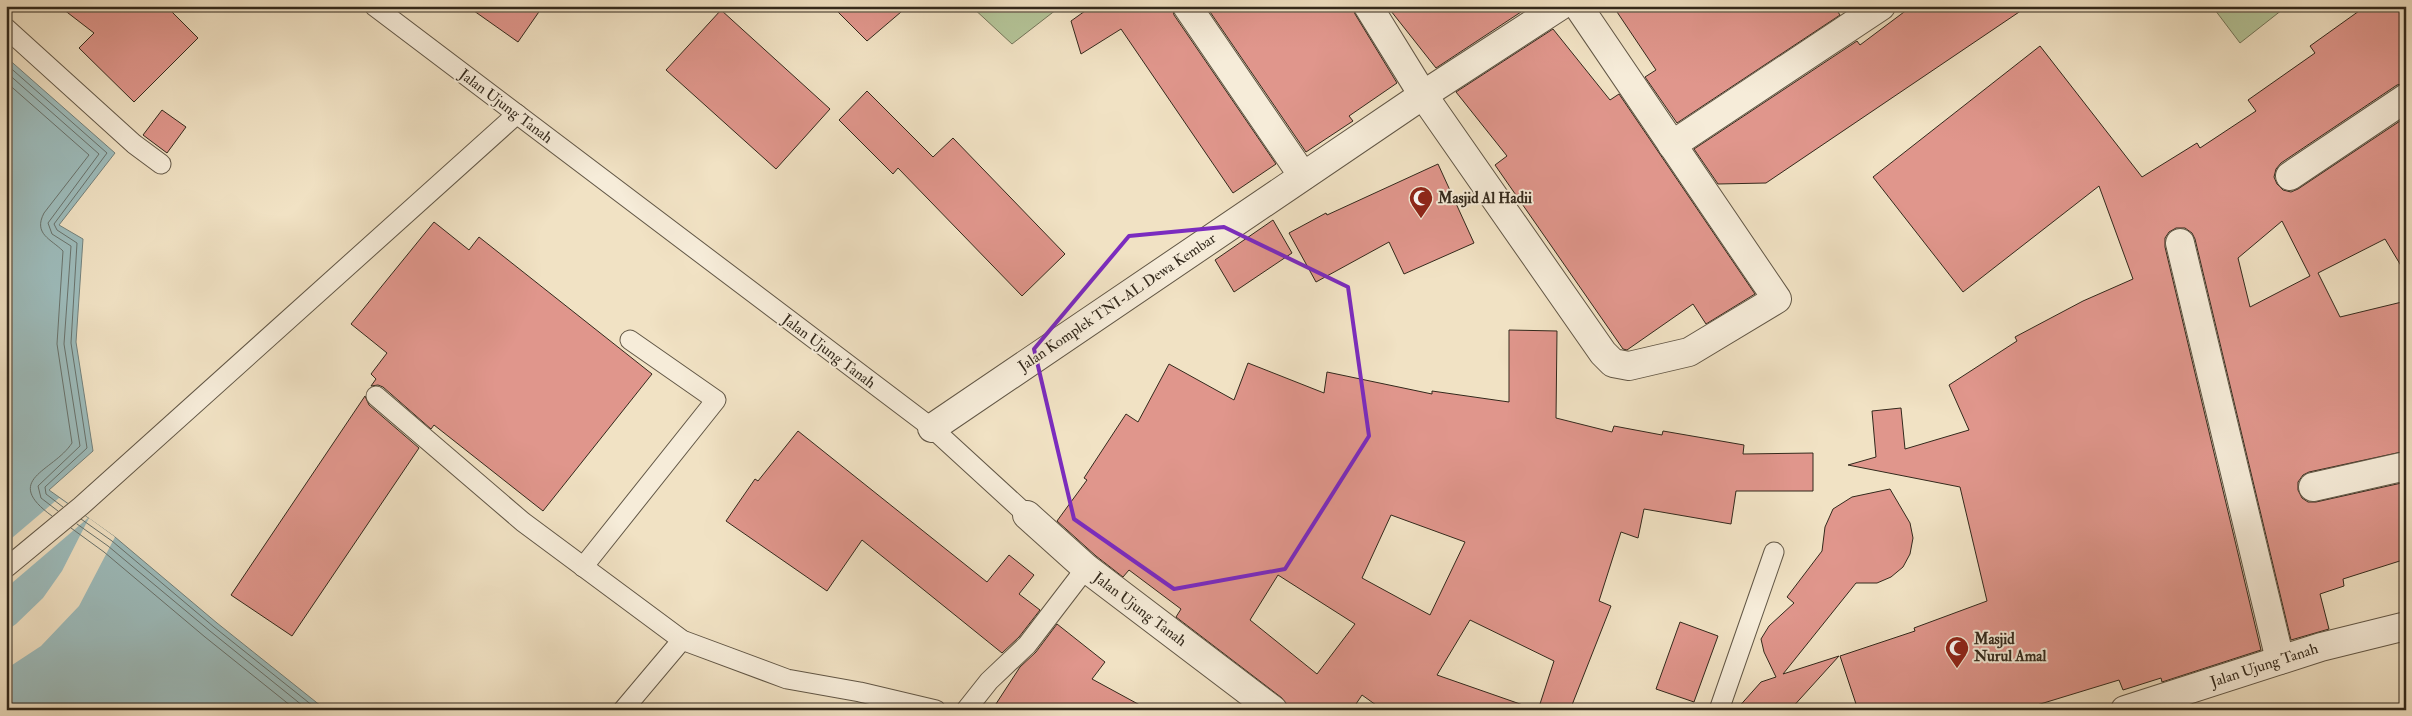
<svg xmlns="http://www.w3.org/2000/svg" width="2412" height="716" viewBox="0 0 2412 716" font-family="'IM FELL Double Pica',serif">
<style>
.green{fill:#b4c498;stroke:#74765a}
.water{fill:#9dbcbc;stroke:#73817c}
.pier{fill:#f1e2c4}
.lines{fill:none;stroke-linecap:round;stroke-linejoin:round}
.shore{stroke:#68726c;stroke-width:1}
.building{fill:#e0968c;stroke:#33291c;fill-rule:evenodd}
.lane-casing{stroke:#625746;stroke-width:21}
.street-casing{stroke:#625746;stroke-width:30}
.lane{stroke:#f6ecd9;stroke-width:19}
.street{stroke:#f6ecd9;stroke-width:28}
.marked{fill:none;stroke:#7b2cbf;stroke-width:4;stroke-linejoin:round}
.labels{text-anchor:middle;stroke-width:4;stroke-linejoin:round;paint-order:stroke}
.street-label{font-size:15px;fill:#33291c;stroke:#f6ecd9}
.poi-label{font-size:15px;font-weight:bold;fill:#33291c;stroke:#f6ecd9;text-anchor:start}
</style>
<rect width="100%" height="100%" fill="#f1e2c4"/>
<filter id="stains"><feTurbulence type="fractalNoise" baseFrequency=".004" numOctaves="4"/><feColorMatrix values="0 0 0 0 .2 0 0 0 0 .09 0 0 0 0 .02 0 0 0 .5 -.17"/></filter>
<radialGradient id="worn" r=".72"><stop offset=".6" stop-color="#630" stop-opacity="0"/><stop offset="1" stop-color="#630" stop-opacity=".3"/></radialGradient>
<g class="green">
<path d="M971 6H1061L1012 44Z"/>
<path d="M2212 6H2287L2240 43Z"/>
</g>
<path class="water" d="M6 57 115 153 59 225 83 239 76 342 93 451 49 490 115 537 217 623 326 710H6Z"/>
<g class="pier">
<path d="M59 498 88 518 6 588V543Z"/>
<path d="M89 518 115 537 79 606 41 646 6 669V631L16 624 43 598 62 571Z"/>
</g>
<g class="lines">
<g class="shore">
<path d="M6 64 107 153 54 224 57 230 77 243 71 343 87 448 45 487 46 494 63 507"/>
<path d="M6 72 99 154 48 223 52 234 71 246 64 344 80 446 38 486 41 498 58 511"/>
<path d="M6 82 89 155 44 213C33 234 51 239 63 251L57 344 72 443C53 472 1 479 52 516"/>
<path d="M81 519 112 541 214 627 318 710"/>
<path d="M77 524 108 546 210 631 308 710"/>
<path d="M71 528 104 552 205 637 296 710"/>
</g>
</g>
<g class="building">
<path d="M59 6H166L198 38 134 102 79 48 94 33Z"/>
<path d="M467 6H543L518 42Z"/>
<path d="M832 6H908L867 41Z"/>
<path d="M1092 6H1172L1174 15 1276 164 1233 193 1121 29 1081 54 1071 21Z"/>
<path d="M1206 6H1352L1355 14 1397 83 1349 116 1353 121 1306 152Z"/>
<path d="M1387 6H1517L1521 12 1436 68Z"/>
<path d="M1613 6H1834L1840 15 1677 123 1645 77 1656 70Z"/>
<path d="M1912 6H2028L1766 183 1718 184 1694 149 1857 41 1860 45Z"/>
<path d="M2366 6H2406V83L2397 85 2281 163 2276 169 2274 177 2277 184 2283 190 2291 192 2298 189 2406 117V274L2385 239 2318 273 2340 317 2406 301V451L2309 472 2303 475 2298 482V490L2302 498 2308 502H2316L2406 482V559L2343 579 2344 586 2320 594 2329 629 2291 640 2195 239 2192 233 2185 228H2176L2169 232 2165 238V247L2261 650 2162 682 2161 678 2123 690 2119 680 2037 705 2039 710H1858L1840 656 1915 631 1914 628 1987 601 1960 487 1848 465 1876 457 1872 411 1901 408 1905 449 1969 430 1949 385 2017 341 2015 337 2083 301 2133 279 2099 186 1963 292 1873 177 2040 46 2142 177 2197 143 2200 148 2256 111 2248 100 2315 53 2310 46ZM2282 221 2310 276 2250 307 2238 258Z"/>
<path d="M721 10 830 109 776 169 666 70Z"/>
<path d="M1553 29 1610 100 1619 94 1755 294 1706 324 1693 304 1627 350 1623 349 1495 165 1507 156 1456 92Z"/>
<path d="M867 91 933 157 953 138 1065 254 1022 296 898 168 893 174 839 120Z"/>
<path d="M162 110 186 127 167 153 143 135Z"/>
<path d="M1438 164 1474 243 1404 274 1389 242 1316 282 1289 233 1326 213 1327 215Z"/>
<path d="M1273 220 1292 253 1234 292 1215 260Z"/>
<path d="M434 222 469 250 479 237 652 374 543 511 434 425 431 429 383 387 378 385 371 386 376 379 371 374 387 353 351 324Z"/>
<path d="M1509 330 1557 331 1556 418 1612 432 1614 426 1662 435 1663 431 1744 445 1743 454 1813 453V491H1736L1731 524 1644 509 1638 538 1621 532 1599 601 1611 606 1570 710H1538L1554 661 1470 620 1437 675 1523 705 1522 710H1383L1362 695 1352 710H1288L1282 698 1176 617 1181 609 1129 570 1123 577 1096 556 1057 521 1087 480 1084 478 1126 414 1138 422 1169 364 1234 400 1248 363 1324 393 1327 372 1432 394V391L1509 402ZM1391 515 1465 542 1430 615 1362 578ZM1278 575 1355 624 1317 674 1250 620Z"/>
<path d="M365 396 369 405 419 448 292 636 231 595Z"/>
<path d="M798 431 987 582 1009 555 1034 575 1019 594 1040 610 1019 637 1002 653 862 540 827 591 726 521 755 479 758 481Z"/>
<path d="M1890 489 1910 523 1913 538 1910 554 1903 567 1891 577 1877 583H1856L1783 674 1839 656 1790 710H1736L1761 682 1776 677 1764 652 1761 639 1769 626 1794 603 1787 597 1822 551 1825 527 1833 509 1852 497Z"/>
<path d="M1680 622 1718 636 1694 702 1656 689Z"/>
<path d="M1057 624 1105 662 1092 679 1149 710H992L1020 667 1036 652Z"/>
</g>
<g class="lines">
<g class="lane-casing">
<g id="lane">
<path d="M374 6 932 428 1027 515"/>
<path d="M6 28 134 144 161 164"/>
<path d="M376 396 523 522 682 640 787 679 860 692 936 710"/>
<path d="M583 567 716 400 630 340"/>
<path d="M6 568 81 506 517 114"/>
<path d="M623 710 682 640"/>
<path d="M966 710 989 681 1027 645 1086 568"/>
<path d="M1719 710 1774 552"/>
</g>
</g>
<g class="street-casing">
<g id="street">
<path d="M1187 6 1303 176"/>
<path d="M1368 6 1423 95 1603 353 1613 363 1629 366 1689 352 1777 299 1578 6"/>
<path d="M1672 145 1881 6"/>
<path d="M2290 176 2406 98"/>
<path d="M2180 243 2280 660"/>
<path d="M932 428 1423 95 1560 6"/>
<path d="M2313 487 2406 466"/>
<path d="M1027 515 1086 568 1273 710"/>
<path d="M2125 710 2321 647 2406 626"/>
</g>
</g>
<use href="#lane" class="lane"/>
<use href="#street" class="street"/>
</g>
<path class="marked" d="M1224 227 1348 287 1369 436 1285 569 1174 589 1074 519 1034 349 1129 236Z"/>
<defs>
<g id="mosque-pin" transform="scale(1.25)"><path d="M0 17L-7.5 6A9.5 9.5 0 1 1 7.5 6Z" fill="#8f2418" stroke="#f6ecd9"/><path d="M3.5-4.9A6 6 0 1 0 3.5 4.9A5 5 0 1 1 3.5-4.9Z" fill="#fff"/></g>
</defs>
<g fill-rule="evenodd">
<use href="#mosque-pin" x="1421" y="198"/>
<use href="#mosque-pin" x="1957" y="648"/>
</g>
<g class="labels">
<g class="street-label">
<text transform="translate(506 106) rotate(37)" y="5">Jalan Ujung Tanah</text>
<text transform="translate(1117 302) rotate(-34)" y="5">Jalan Komplek TNI-AL Dewa Kembar</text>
<text transform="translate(829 351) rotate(37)" y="5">Jalan Ujung Tanah</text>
<text transform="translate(1140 609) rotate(37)" y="5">Jalan Ujung Tanah</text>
<text transform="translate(2264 665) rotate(-18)" y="5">Jalan Ujung Tanah</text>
</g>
<g class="poi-label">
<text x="1438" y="203">Masjid Al Hadii</text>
<text x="1974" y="644">Masjid<tspan x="1974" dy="17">Nurul Amal</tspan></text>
</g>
</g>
<rect width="2412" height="716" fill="none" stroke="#f1e2c4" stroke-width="25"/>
<rect x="8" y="8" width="2397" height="701" fill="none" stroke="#33291c" stroke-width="2.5"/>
<rect x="12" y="12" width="2387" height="691" fill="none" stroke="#33291c"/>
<rect width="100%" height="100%" filter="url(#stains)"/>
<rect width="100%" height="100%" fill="url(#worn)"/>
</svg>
